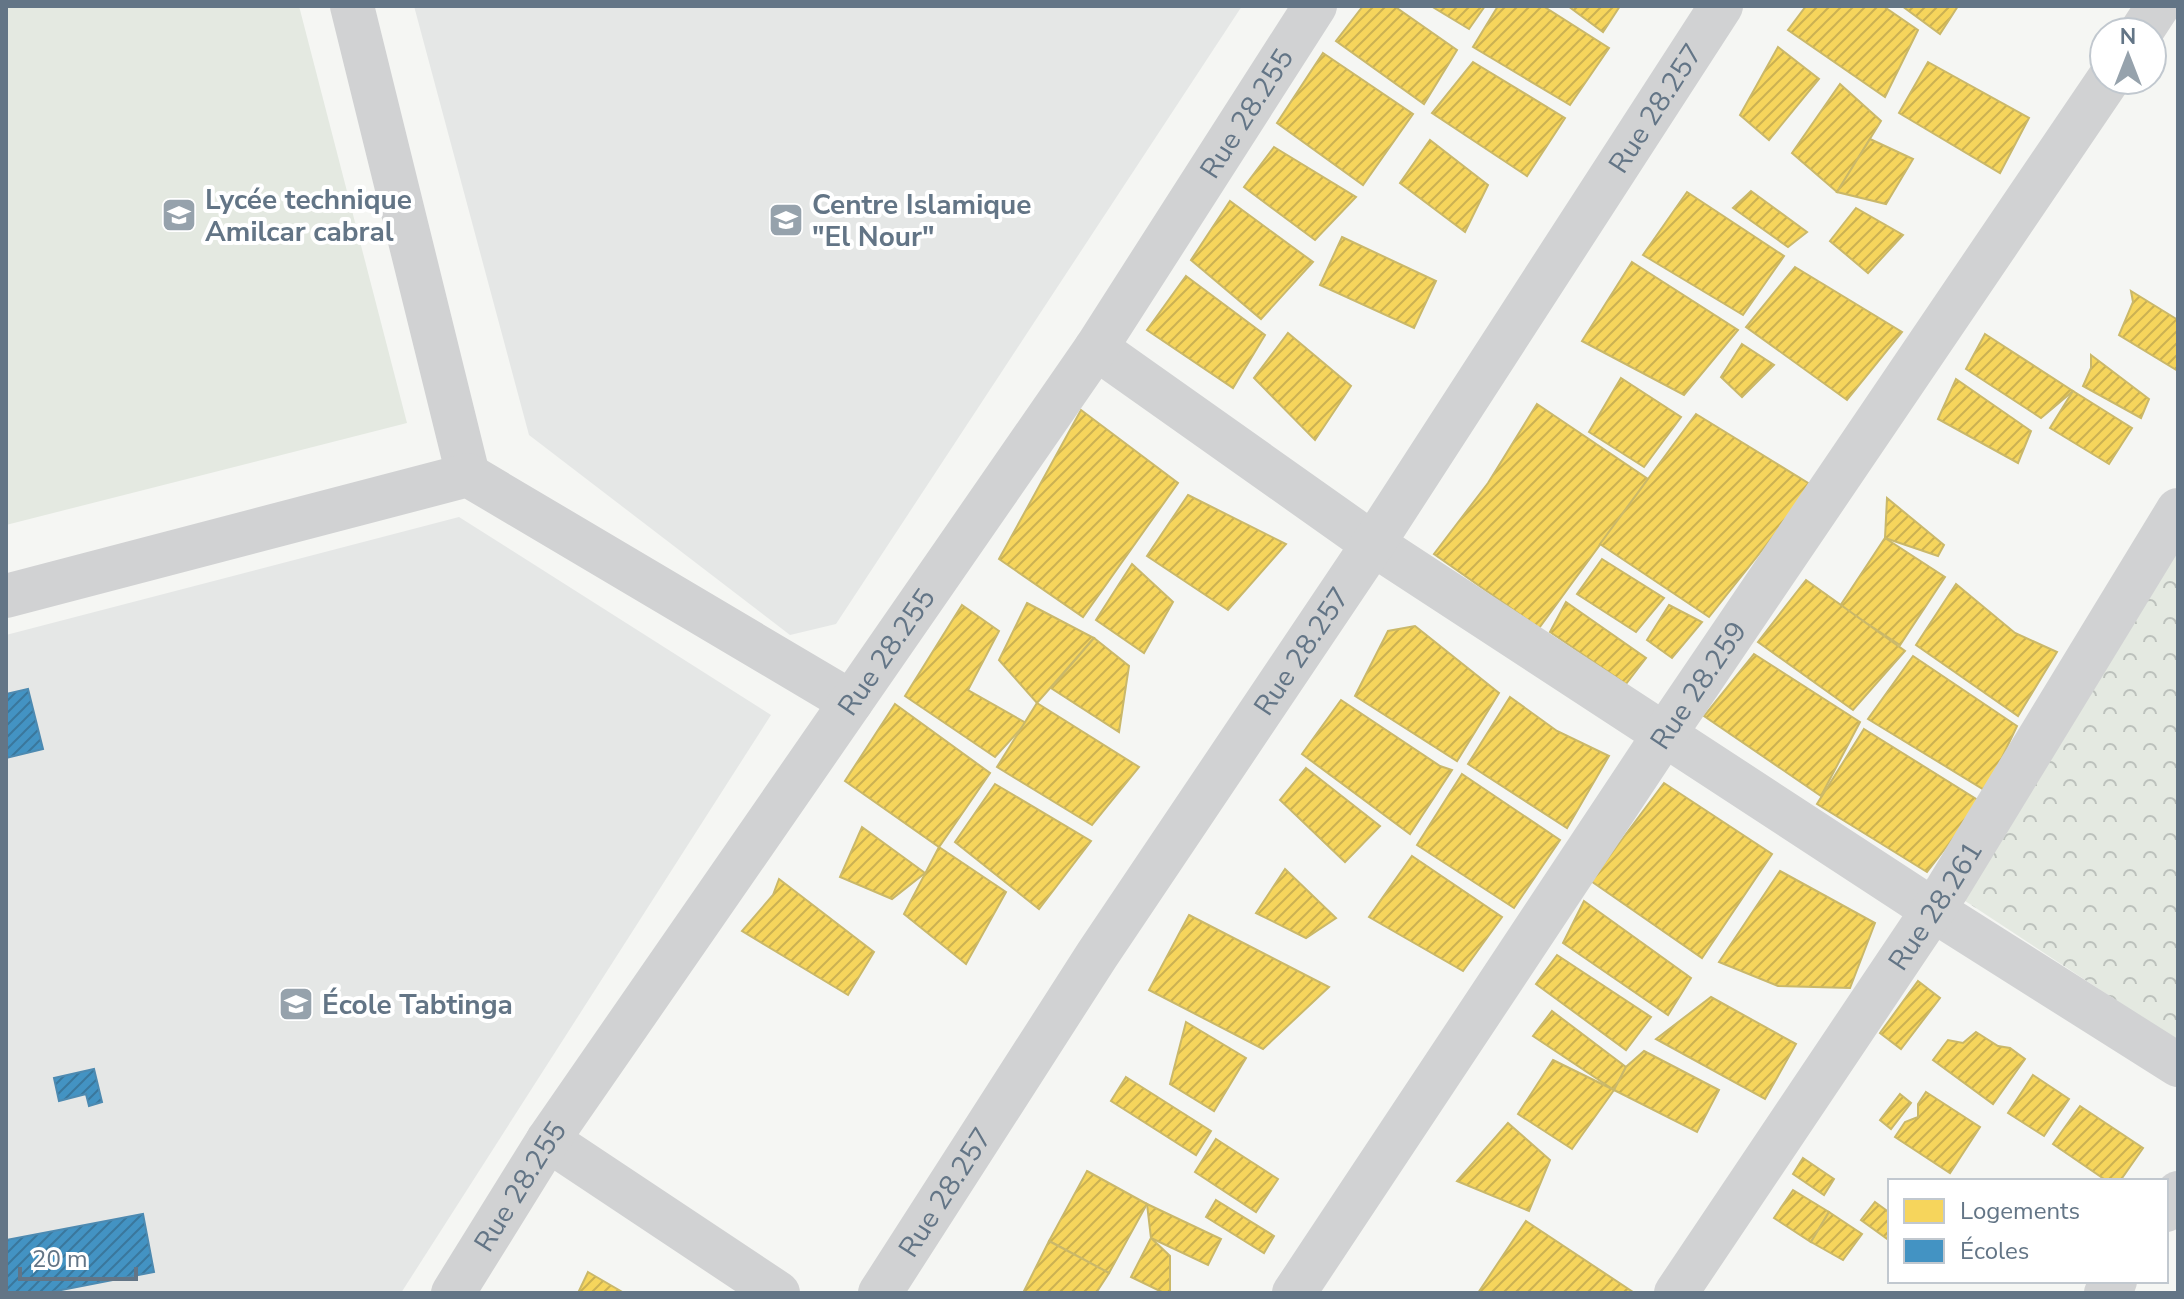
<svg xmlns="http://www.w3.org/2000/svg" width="2184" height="1299" viewBox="0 0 2184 1299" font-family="'Nunito Sans',sans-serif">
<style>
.built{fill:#e5e7e6}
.forest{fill:url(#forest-crowns)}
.garden{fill:#e4e9e1}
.homes{fill:url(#homes-hatch);stroke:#cab869;stroke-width:2}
.schools{fill:url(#schools-hatch);stroke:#4d8ab1;stroke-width:2}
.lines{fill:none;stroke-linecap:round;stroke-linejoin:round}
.minor{stroke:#d1d2d3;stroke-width:44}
.labels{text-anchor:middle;stroke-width:8;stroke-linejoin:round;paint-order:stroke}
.street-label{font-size:28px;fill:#637586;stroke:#fff}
.poi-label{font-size:28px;font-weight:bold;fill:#637586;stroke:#fff;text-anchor:start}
</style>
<defs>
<pattern id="forest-crowns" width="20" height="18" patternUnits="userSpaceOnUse" patternTransform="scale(2)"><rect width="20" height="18" fill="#e4e9e1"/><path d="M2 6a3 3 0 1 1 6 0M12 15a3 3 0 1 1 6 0" fill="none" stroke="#bcc1bc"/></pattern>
<pattern id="homes-hatch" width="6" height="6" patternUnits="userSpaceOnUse" patternTransform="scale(2)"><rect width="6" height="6" fill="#f6d55c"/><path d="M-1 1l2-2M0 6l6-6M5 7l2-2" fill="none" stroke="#cbb152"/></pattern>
<pattern id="schools-hatch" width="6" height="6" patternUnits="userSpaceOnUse" patternTransform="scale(2)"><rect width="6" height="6" fill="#4393c3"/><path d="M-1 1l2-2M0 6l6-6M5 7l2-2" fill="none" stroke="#3a779c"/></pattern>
</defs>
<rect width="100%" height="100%" fill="#f5f6f3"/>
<g class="built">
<path d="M414 6H1242L836 624 790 635 529 435Z"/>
<path d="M459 517 771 715 401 1293H6V635Z"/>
</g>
<path class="forest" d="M2178 532V1041L1947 889Z"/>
<path class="garden" d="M6 6H299L407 423 6 525Z"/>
<g class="homes">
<path d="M1363 6H1394L1457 50 1424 104 1336 41Z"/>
<path d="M1431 6H1485L1469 29Z"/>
<path d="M1498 6H1543L1609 48 1570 105 1473 47Z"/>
<path d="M1568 6H1620L1603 32Z"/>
<path d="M1806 6H1883L1918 30 1885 97 1788 30Z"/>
<path d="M1902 6H1958L1940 34Z"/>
<path d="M1778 47 1819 79 1769 140 1740 115Z"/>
<path d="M1323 53 1413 114 1363 185 1277 123Z"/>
<path d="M1473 62 1565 118 1527 176 1432 113Z"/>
<path d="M1928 62 2029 118 2000 173 1899 113Z"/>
<path d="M1840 84 1881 121 1837 192 1792 153Z"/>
<path d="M1870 139 1913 159 1886 204 1837 192Z"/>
<path d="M1430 140 1488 185 1465 232 1400 183Z"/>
<path d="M1274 147 1356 197 1315 240 1244 187Z"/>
<path d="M1751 191 1807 232 1788 247 1733 208Z"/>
<path d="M1687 192 1784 256 1743 315 1643 255Z"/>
<path d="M1230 201 1313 262 1261 319 1191 260Z"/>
<path d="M1856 208 1903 235 1868 273 1830 241Z"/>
<path d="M1342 237 1436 281 1414 328 1320 285Z"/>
<path d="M1632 262 1738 330 1684 395 1582 341Z"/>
<path d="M1795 267 1902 332 1847 400 1746 327Z"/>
<path d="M1186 276 1265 335 1233 388 1147 330Z"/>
<path d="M2131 291 2178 320V371L2119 335 2133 302Z"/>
<path d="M1288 333 1351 386 1315 440 1254 378Z"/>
<path d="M1985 334 2073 391 2041 418 1966 369Z"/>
<path d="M1742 344 1774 365 1742 397 1721 377Z"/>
<path d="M2091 355 2149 399 2141 418 2083 386 2091 368Z"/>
<path d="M1621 378 1681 417 1644 467 1589 432Z"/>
<path d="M1956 379 2031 431 2018 463 1938 419Z"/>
<path d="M2073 391 2132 428 2109 464 2050 428Z"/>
<path d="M1537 404 1648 479 1539 628 1434 554 1488 483Z"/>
<path d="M1081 410 1178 483 1083 617 999 559Z"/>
<path d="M1696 414 1813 486 1709 617 1600 544Z"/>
<path d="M1188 495 1286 544 1228 610 1147 556Z"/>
<path d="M1887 498 1944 545 1938 556 1885 538Z"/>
<path d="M1885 538 1945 577 1900 645 1840 606Z"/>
<path d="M1602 559 1664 598 1636 632 1577 594Z"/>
<path d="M1132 564 1173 602 1144 653 1096 620Z"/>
<path d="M1806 580 1905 651 1853 710 1758 642Z"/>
<path d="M1956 584 2015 633 2057 652 2018 716 1916 645Z"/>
<path d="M1566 602 1646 658 1626 684 1550 632Z"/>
<path d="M1027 603 1094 638 1037 703 999 660Z"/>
<path d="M962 605 999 631 968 690 1026 723 995 757 905 696Z"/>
<path d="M1669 605 1702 622 1672 658 1647 640Z"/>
<path d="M1415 626 1499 693 1457 761 1355 696 1388 631Z"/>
<path d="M1094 638 1129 666 1119 732 1051 688Z"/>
<path d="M1754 654 1860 722 1821 796 1704 716Z"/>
<path d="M1913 656 2017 726 1986 791 1868 719Z"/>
<path d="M1510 697 1557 731 1609 756 1567 828 1468 764Z"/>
<path d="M1341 700 1440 766 1452 770 1410 834 1302 754Z"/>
<path d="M1037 703 1139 767 1092 825 997 767Z"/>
<path d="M895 704 990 773 939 847 845 781Z"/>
<path d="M1864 729 1981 802 1927 872 1817 804Z"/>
<path d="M1306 768 1380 826 1345 862 1280 800Z"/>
<path d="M1462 774 1560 840 1514 908 1417 845Z"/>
<path d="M1664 783 1772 854 1702 958 1591 881Z"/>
<path d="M995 784 1091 841 1039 909 955 842Z"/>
<path d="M862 827 925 873 892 899 840 877Z"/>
<path d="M939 847 1006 892 966 964 904 914Z"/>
<path d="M1412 856 1502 917 1463 971 1369 917Z"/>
<path d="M1285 869 1336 918 1306 938 1256 913Z"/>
<path d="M1780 871 1875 923 1850 988 1778 986 1719 962Z"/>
<path d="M779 879 874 952 848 995 742 931 773 895Z"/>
<path d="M1584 901 1691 978 1668 1015 1563 943Z"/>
<path d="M1189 915 1329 987 1263 1049 1149 990Z"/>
<path d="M1557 955 1651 1017 1626 1050 1536 984Z"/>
<path d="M1918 981 1940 998 1901 1049 1880 1033Z"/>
<path d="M1711 997 1796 1044 1765 1099 1656 1039Z"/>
<path d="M1552 1011 1626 1067 1614 1090 1533 1036Z"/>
<path d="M1186 1022 1246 1058 1214 1111 1170 1084Z"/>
<path d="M1976 1032 1998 1046 2010 1048 2025 1059 1993 1104 1933 1060 1948 1040 1963 1043Z"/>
<path d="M1644 1051 1719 1090 1697 1132 1614 1090 1626 1067Z"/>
<path d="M1553 1060 1614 1090 1572 1149 1518 1114Z"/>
<path d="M2033 1075 2069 1099 2044 1136 2008 1113Z"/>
<path d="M1126 1077 1211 1131 1196 1155 1111 1101Z"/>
<path d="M1926 1092 1980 1127 1950 1173 1895 1137 1905 1122 1918 1117V1104Z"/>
<path d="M1900 1094 1911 1103 1891 1129 1880 1120Z"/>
<path d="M2080 1106 2143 1148 2120 1181H2107L2053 1144Z"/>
<path d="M1508 1123 1550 1160 1529 1211 1457 1181Z"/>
<path d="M1216 1139 1278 1179 1256 1212 1195 1172Z"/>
<path d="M1803 1158 1834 1179 1824 1195 1793 1174Z"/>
<path d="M1087 1171 1147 1204 1109 1273 1049 1241Z"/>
<path d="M1793 1190 1829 1212 1811 1242 1774 1218Z"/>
<path d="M1216 1200 1274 1236 1264 1253 1206 1217Z"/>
<path d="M1875 1202 1890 1213V1241L1861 1220Z"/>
<path d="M1147 1204 1221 1239 1208 1265 1151 1238Z"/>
<path d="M1829 1212 1862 1234 1843 1260 1811 1242Z"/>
<path d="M1526 1221 1633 1292 1478 1293Z"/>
<path d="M1151 1238 1170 1256V1293H1164L1131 1277Z"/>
<path d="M1049 1241 1109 1273 1096 1293H1023Z"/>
<path d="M588 1272 624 1293H578Z"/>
</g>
<g class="schools">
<path d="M28 689 43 749 6 758V694Z"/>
<path d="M94 1069 102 1102 89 1106 86 1094 59 1101 54 1078Z"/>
<path d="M143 1214 154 1272 46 1293H6V1240Z"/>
</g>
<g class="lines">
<g class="minor">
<path d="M352 6 468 475"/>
<path d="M2141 32 2158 6"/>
<path d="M1096 348 1373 544 1933 910 2178 1065"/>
<path d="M6 596 468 475 851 702"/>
<path d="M548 1140 778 1293"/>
<path d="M2166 1210 2178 1193"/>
<path id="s1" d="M453 1293 548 1140 1096 348 1315 6"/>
<path id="s2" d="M880 1293 1097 955 1373 544 1721 6"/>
<path id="s3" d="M1294 1293 1664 735 2108 80"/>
<path id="s4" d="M1676 1293 1947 889 2178 510"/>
<path d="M2106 1293 2115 1281"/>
</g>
</g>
<defs>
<g id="school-square" transform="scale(1.8)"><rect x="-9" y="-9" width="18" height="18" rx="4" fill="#96a2ac" stroke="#fff"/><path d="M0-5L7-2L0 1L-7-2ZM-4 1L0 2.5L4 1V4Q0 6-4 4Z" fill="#fff"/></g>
</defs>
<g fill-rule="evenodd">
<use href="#school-square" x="179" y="215"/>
<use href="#school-square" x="786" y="220"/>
<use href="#school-square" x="296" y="1004"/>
</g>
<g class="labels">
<g class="street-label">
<text dy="10" stroke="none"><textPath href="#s2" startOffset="1416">Rue 28.257</textPath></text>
<text dy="10" stroke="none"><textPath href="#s1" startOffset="1422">Rue 28.255</textPath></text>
<text dy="10" stroke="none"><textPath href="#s1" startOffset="774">Rue 28.255</textPath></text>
<text dy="10" stroke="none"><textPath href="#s2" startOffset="768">Rue 28.257</textPath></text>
<text dy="10" stroke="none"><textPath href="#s3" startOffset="730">Rue 28.259</textPath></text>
<text dy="10" stroke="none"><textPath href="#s4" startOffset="466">Rue 28.261</textPath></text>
<text dy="10" stroke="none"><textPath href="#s1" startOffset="126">Rue 28.255</textPath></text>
<text dy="10" stroke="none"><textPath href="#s2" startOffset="120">Rue 28.257</textPath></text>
</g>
<g class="poi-label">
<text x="205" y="209">Lycée technique<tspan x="205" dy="32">Amilcar cabral</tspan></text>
<text x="812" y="214">Centre Islamique<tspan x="812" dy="32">"El Nour"</tspan></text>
<text x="322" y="1014">École Tabtinga</text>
</g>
</g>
<rect width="2184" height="1299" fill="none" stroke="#637586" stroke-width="16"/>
<rect x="1888" y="1179" width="280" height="104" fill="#ffffff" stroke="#c1c8cf" stroke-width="2"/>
<rect x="1904" y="1199" width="40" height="24" fill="#f6d55c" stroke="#c1c8cf" stroke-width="2"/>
<text x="1960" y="1219" font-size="24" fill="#637586">Logements</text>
<rect x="1904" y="1239" width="40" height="24" fill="#4393c3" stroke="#c1c8cf" stroke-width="2"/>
<text x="1960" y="1259" font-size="24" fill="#637586">Écoles</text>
<g transform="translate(2128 56)"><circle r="38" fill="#ffffff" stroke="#c1c8cf" stroke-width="2"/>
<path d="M0-6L14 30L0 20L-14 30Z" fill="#96a2ac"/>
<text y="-12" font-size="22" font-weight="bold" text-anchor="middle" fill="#637586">N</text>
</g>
<path d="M20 1267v12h116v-12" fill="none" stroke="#637586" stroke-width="4"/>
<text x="32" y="1267" font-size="24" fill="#637586" stroke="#ffffff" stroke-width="6" paint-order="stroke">20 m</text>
</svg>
